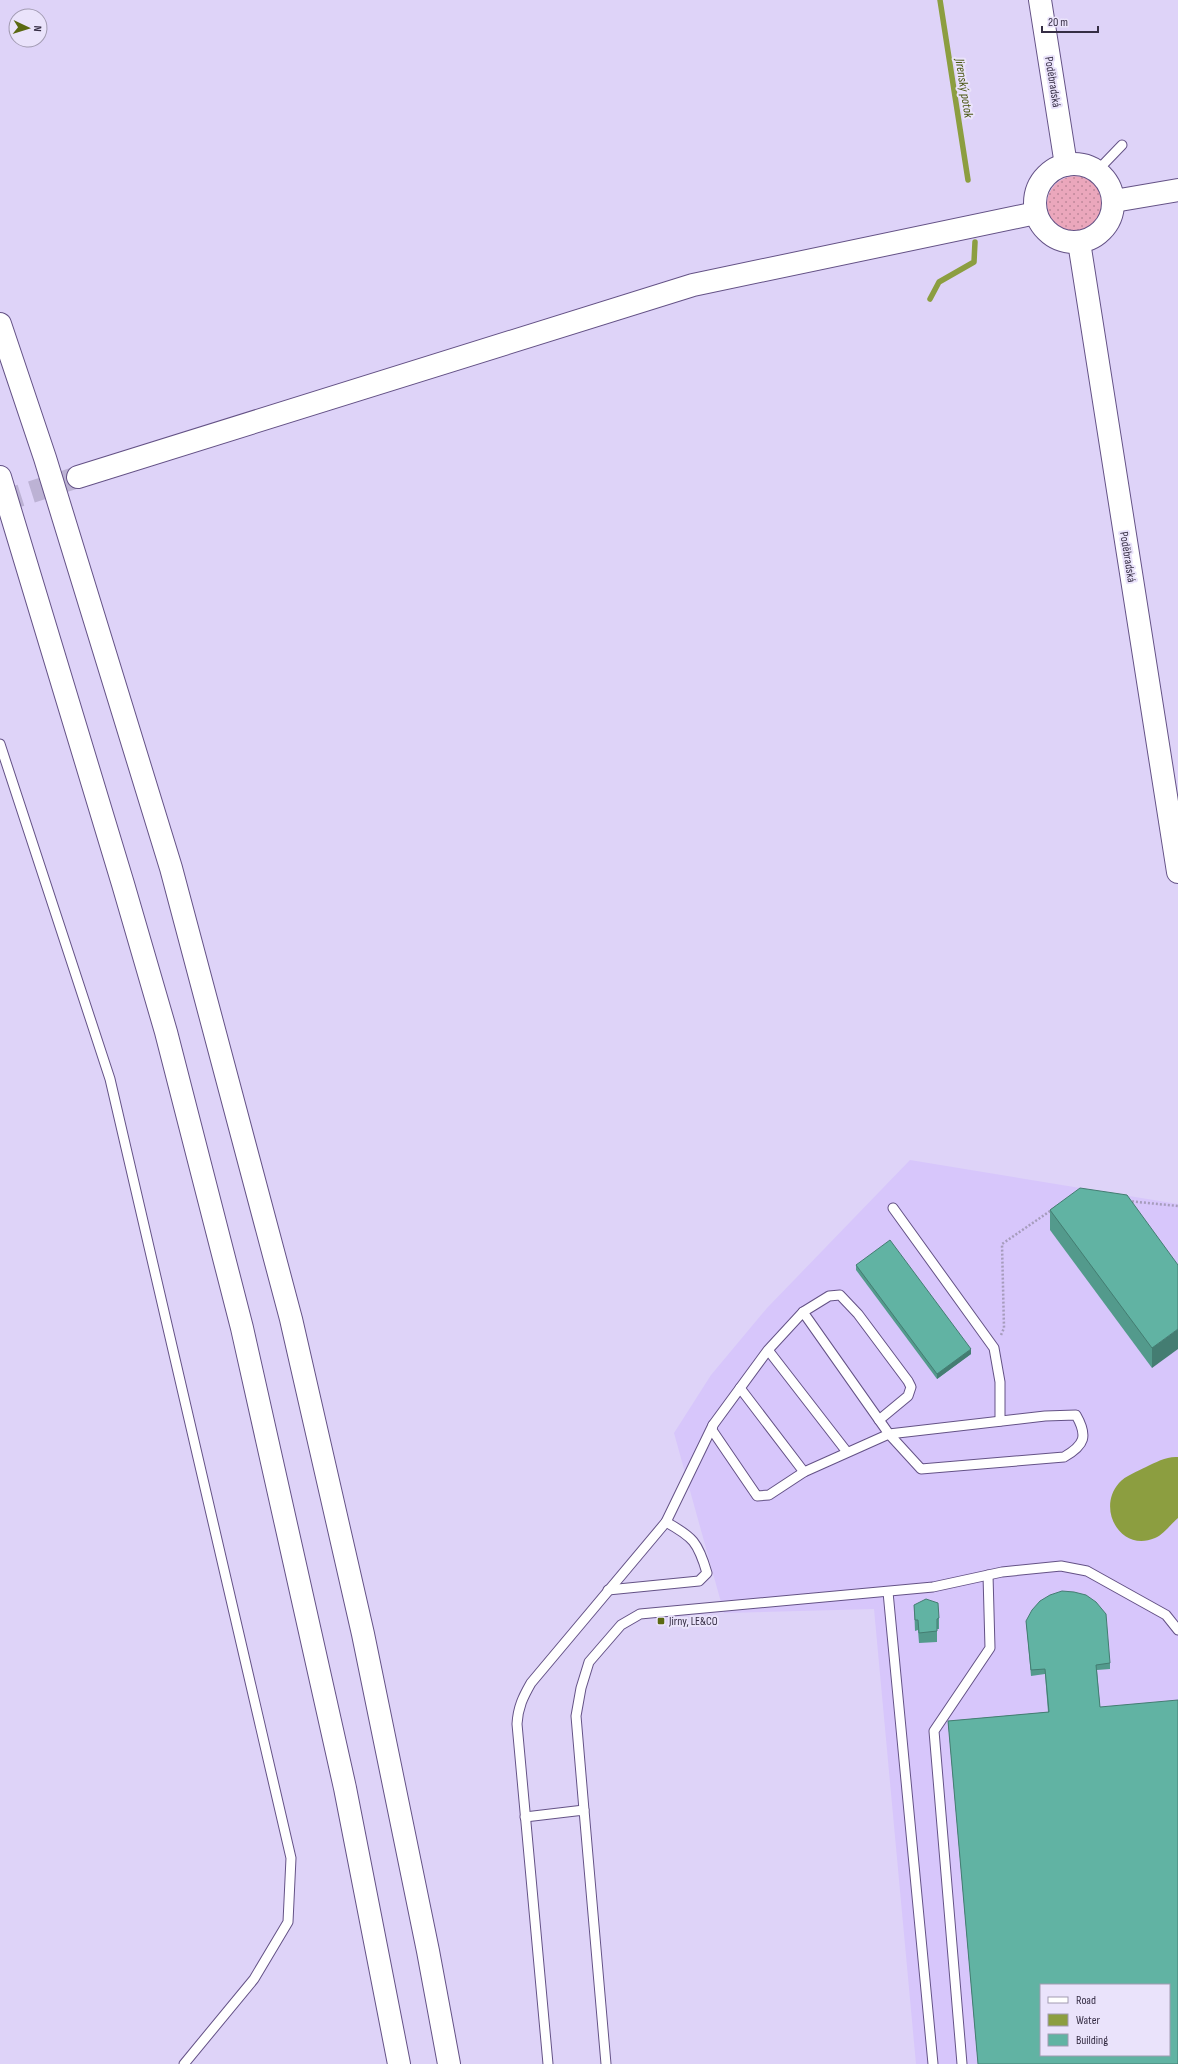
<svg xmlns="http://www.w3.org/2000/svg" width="1178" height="2064" viewBox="0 0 1178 2064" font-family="'Sofia Sans Condensed',sans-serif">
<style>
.built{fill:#d7c6fb;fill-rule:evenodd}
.grass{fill:url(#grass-dots)}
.water{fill:#8c9e40}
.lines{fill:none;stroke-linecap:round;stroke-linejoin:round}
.stream{stroke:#8c9e40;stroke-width:5.5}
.secondary-tunnel{stroke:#bcb2d4;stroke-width:22;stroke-dasharray:22 11;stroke-linecap:butt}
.lane-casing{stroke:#645286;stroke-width:11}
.secondary-casing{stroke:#645286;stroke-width:24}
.highway-casing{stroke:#645286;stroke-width:24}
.path{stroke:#a69cbc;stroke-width:2.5;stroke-dasharray:2 2;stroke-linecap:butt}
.lane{stroke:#fff;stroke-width:9}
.secondary{stroke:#fff;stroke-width:22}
.highway{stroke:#fff;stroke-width:22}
.wall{fill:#539a8c}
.shaded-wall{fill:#447d72}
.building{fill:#61b3a3;stroke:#447d72;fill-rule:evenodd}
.poi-dot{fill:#5b6912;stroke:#eae3fb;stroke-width:1.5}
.labels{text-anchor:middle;stroke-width:4;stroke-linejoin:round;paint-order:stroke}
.street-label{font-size:12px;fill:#362e45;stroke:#eae3fb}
.poi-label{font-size:12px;fill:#362e45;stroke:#eae3fb;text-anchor:start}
.water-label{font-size:13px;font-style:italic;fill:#4b5713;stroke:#eae3fb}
</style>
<defs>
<pattern id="grass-dots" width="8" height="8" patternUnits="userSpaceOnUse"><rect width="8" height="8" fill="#eba7bc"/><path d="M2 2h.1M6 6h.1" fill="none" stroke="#bf889b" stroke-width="1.8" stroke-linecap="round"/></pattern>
</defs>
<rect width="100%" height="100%" fill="#ded3f8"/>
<path class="built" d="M910 1160 1178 1204V2064H916L874 1609 724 1613 674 1433 711 1375 767 1308ZM1041 1985H1169V2055H1041Z"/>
<circle class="grass" cx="1075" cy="204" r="28"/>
<path class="water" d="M1178 1457V1518C1171 1524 1163 1535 1155 1538 1121 1553 1096 1509 1119 1483 1125 1476 1138 1471 1146 1467 1156 1462 1167 1456 1178 1457Z"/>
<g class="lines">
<g class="stream">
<path d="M940 0 968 180"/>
<path d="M930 299 939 282 974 262 975 242"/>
</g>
<path class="secondary-tunnel" d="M0 502 78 477"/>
<g class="lane-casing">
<g id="lane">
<path d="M1097 171 1122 145"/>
<path d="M0 744 110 1079 291 1858 288 1922 254 1979 184 2064"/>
<path d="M893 1208 994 1348 1000 1382V1421"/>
<path d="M803 1312 829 1296 840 1295 858 1314 908 1381 911 1387 908 1396 879 1420"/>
<path d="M768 1350 713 1425 712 1430 757 1496 769 1495 804 1472 889 1434 1045 1416 1076 1415C1088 1436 1085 1445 1064 1457L921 1469 889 1434 803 1312 768 1350 847 1452"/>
<path d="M740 1388 804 1472"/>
<path d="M608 1590 699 1581 707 1573C698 1542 693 1537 666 1522"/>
<path d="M888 1592 933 2064"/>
<path d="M584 1810 576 1716 581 1688 589 1662 621 1625 640 1614 933 1587 1002 1572 1061 1566 1087 1571 1166 1615 1178 1630"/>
<path d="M525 1817 584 1810 606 2064"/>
<path d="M548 2064 517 1724C518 1707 523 1697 531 1683L666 1522 713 1425"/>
<path d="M962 2064 934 1731 990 1648 988 1575"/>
</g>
</g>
<g class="secondary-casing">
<g id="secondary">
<path d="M1040 0 1066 165"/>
<circle cx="1074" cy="203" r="39"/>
<path d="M1114 201 1178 190"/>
<path d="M1079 242 1178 872"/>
<path d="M78 477 693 285 1036 213"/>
</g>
</g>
<g class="highway-casing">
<g id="highway">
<path d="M0 324 45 458 171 868 291 1319 363 1634 428 1951 449 2064"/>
<path d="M0 477 123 884 166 1032 242 1328 345 1788 399 2064"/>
</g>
</g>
<g class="path">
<path d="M1128 1201 1178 1206"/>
<path d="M1001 1335 1004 1328 1002 1244 1072 1196"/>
</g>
<use href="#lane" class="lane"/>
<use href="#secondary" class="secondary"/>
<use href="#highway" class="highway"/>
</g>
<g class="wall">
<path d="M1050 1210 1178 1265 1152 1368 1050 1230Z"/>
<path d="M856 1265 971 1354 937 1379 856 1270Z"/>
<path d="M914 1605 939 1618V1629H937V1642L919 1643 918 1630 915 1631Z"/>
<path d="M1026 1621 1110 1663V1669L1097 1670 1100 1707 1178 2064H978L948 1721 1048 1712 1045 1674 1031 1676Z"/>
</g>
<g class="shaded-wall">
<path d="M1178 1329V1349L1152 1368V1348Z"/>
<path d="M971 1349V1354L937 1379V1374Z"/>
</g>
<g class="building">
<path d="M1080 1188 1127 1195 1178 1265V1329L1152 1348 1050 1210Z"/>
<path d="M890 1240 971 1349 937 1374 856 1265Z"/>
<path d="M1062 1591 1074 1592 1086 1595 1096 1602 1106 1614 1110 1663 1096 1665 1100 1707 1178 1700V2064H978L948 1721 1049 1712 1045 1669 1031 1670 1026 1621 1032 1610 1040 1601 1050 1595ZM1041 1985H1169V2055H1041Z"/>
<path d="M926 1599 938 1603 939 1618 937 1619V1631L919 1633 918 1620H915L914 1605Z"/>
</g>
<rect class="poi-dot" x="657" y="1617" width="8" height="8" rx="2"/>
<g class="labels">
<g class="street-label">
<text transform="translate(1053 82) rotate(81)" y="4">Poděbradská</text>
<text transform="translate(1128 557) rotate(81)" y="4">Poděbradská</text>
</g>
<g class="poi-label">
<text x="669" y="1625">Jirny, LE&amp;CO</text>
</g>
<g class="water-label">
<text transform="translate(965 88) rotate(81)" y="5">Jirenský potok</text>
</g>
</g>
<rect x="1040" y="1984" width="130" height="72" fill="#eae3fb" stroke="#a29bb2"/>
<rect x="1048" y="1997" width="20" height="6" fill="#ffffff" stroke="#a29bb2"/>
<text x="1076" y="2004" font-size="12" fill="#362e45">Road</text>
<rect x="1048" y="2014" width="20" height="12" fill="#8c9e40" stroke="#a29bb2"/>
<text x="1076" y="2024" font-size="12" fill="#362e45">Water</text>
<rect x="1048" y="2034" width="20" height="12" fill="#61b3a3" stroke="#a29bb2"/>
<text x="1076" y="2044" font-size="12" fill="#362e45">Building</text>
<g transform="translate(28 28) rotate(94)"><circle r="19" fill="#eae3fb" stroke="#a29bb2"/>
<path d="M0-3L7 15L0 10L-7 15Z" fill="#5b6912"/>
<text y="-6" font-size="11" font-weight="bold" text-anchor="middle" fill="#362e45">N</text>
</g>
<path d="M1042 26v6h56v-6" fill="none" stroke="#362e45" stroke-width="2"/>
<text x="1048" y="26" font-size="12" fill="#362e45" stroke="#eae3fb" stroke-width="3" paint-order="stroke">20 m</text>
</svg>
